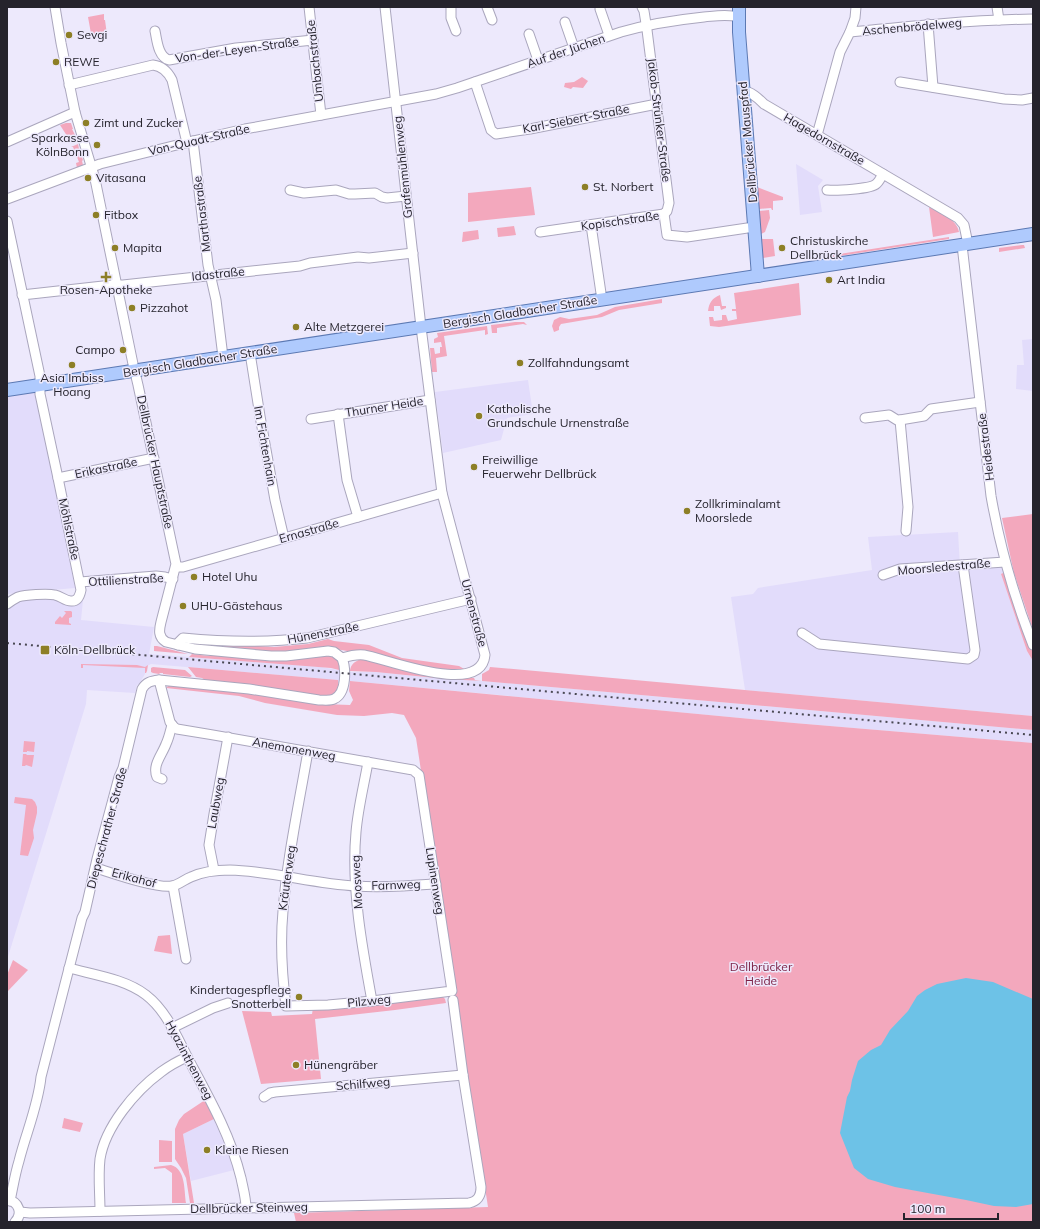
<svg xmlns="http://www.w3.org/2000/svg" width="1040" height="1229" viewBox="0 0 1040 1229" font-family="Mulish,sans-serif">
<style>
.built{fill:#e2dcfb}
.green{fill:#f3a8bd}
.water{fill:#6dc2e7}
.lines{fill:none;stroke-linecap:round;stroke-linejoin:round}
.minor-casing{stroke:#aaa6bd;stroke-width:11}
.major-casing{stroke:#5c79b3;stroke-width:14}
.minor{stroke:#fff;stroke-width:9}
.major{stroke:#afcafd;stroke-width:12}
.rail{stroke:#4a4853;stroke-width:2;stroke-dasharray:2 4;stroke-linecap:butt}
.poi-dot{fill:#8d7f26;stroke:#ede9fc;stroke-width:1.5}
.labels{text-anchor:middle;stroke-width:3;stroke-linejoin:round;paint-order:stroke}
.street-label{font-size:12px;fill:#25232c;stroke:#ede9fc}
.poi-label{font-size:12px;fill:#25232c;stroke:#ede9fc;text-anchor:start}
.park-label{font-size:12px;fill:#7d2246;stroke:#ede9fc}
</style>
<rect width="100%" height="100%" fill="#ede9fc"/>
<g class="built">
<path d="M796 164 823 180 818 186 822 212 800 215Z"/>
<path d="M1033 339V394V391L1016 389 1017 365H1024L1022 340Z"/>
<path d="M528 380 533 414 507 418 501 440 443 453 435 392Z"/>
<path d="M36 390 75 588 7 594V395Z"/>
<path d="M958 532 960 567H1001L1005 572 1001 574 1027 651 1033 661V716L745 690 731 597 753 594 758 588 872 570 868 537Z"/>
<path d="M23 599H58L68 606 74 605 83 600 81 620 154 627 149 654 322 667 349 672H375L445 679 482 681 585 690 1033 730V743L794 723 382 684 350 681 348 684 338 683V680L151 664 145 667V674L139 684 137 685 135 693 87 690 86 704 7 960V608Z"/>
<path d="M214 1119 224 1139 234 1170 191 1181 183 1134Z"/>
</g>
<g class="green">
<path d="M104 14V20H105L107 35 92 39 88 17Z"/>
<path d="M582 77 588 81 583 88 573 87 571 89 564 87 565 83 574 82Z"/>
<path d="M66 123H71L73 129H72L75 135 69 139 60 125Z"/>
<path d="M78 144 79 149V150L83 160 82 161 83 165 81 166V168H77L76 163 79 162 73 147H71Z"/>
<path d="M531 187 535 215 468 222V193Z"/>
<path d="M757 187 783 197V200L773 201V210H772L771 208 759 209Z"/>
<path d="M929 207C940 213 957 219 959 232L933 237Z"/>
<path d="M769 210 770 218 765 232 761 234 759 211Z"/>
<path d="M514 226 516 235 498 237 497 228Z"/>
<path d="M478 230 479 239 462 242 463 232Z"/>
<path d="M949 237V239L833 257V255Z"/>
<path d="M762 239H773L775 256 763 258Z"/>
<path d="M1022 245H1024L1025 248 999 252V248Z"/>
<path d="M799 283 801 315 719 327 710 326 709 317H713L714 321 722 320V315H726L728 321 737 319 736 311H732V309H736L734 293Z"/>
<path d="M720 295 722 306H726V308L721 310 720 306H714V311H708C709 303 712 298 720 295Z"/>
<path d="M662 299V303L619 310 602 317 561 324 559 327V330L554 332 552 326 554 320 560 317 569 319 597 315 615 307Z"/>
<path d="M515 322H524L527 325 523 324 497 328V333H492L491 325Z"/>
<path d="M487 326 488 334 485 335V330L444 336 447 356 436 358 437 372H432L430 348H434L435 354 440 353V347H442L441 342 434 343V339L438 337 437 333Z"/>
<path d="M1033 514V630L1014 573 1002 518Z"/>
<path d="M1005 572 1019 615 1033 650V661L1027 651 1001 574Z"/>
<path d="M64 611H71L72 612V617L69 618V623L71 624V625L55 624V622L60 616 62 618 66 613Z"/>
<path d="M328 639 334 641 369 645 402 658 459 666 466 670 439 671 359 651H347L325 647 292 652 269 653 230 649 220 645H243L274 647 308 644Z"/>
<path d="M154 646H157L188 654 154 651Z"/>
<path d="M192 654 209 656 213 655H332C338 660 340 663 339 670L331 668 189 657Z"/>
<path d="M361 659H367L455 677 474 678 475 680 482 681V674L489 670 490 667 1033 716V730L585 690 482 681 445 679 376 672 350 671C351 664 354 662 361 659Z"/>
<path d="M81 664 137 665 145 667 148 665 147 671 146 673H145V668L83 665V668H81Z"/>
<path d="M153 667 185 670 192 676 190 677 163 674V673H160L159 674 153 673 151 672V668Z"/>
<path d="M188 667 338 680C339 687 337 693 330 695 321 698 281 689 269 688 248 684 226 683 205 680L202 678 196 677Z"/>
<path d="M350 681 794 723 1033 743V1222H296L294 1213 488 1207 416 738 404 715 392 713 364 716 337 715 265 703 239 696 166 688 169 685 256 692 323 704 350 705 353 700 349 691Z"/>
<path d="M24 741 35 742 34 752 27 751V752H23Z"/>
<path d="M23 754H26L27 755H34L32 767 26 765 25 766H22Z"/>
<path d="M15 797 32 799 35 802 37 807V813L33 830 34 838 28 856 20 855 26 805 14 803Z"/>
<path d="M170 935 172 954 154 951 158 936Z"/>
<path d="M13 960 28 970 7 992V975Z"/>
<path d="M441 995 445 999 446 1003 395 1010 315 1019 321 1079 261 1084 242 1011 271 1012 272 1016 312 1014 313 1008Z"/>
<path d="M205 1100 214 1119 183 1134 194 1203H190L186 1178 181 1168 175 1159V1129L179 1120 184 1114Z"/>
<path d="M64 1118 83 1123 80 1132 62 1128Z"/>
<path d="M159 1140 172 1141V1162H159Z"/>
<path d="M171 1165C186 1169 184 1191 186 1203H172V1173L165 1168 154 1169V1167Z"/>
</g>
<path class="water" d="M966 978 993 982 1033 999V1204L1016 1207 994 1206 966 1200 895 1187 868 1179 854 1168 840 1133 847 1097 850 1091 852 1080 858 1061 871 1050 881 1045 890 1030 908 1011 917 996 925 990 937 984Z"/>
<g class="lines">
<g class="minor-casing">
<g id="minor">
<path d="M55 7 61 43 75 112 95 179 133 364 138 385 176 564 161 622C159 630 158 637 166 642L195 649 271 656H286L328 651 334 652 342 658C349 656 356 654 364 655 387 659 481 697 485 655L442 493 421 327 385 7"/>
<path d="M309 7 321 115"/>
<path d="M451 7V18L456 31"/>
<path d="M487 7 492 20"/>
<path d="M642 7 644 11 647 30 669 203 667 211 664 214"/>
<path d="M997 7 999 20"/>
<path d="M600 9 609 35"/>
<path d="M565 22 574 48"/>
<path d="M928 24 933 87"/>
<path d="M155 31C157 40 158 57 169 60L236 48 313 40"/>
<path d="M850 32 855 18 856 7"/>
<path d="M529 34 538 60"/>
<path d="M475 82 491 130 496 134 530 129 657 104"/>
<path d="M900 82 1004 99 1022 100 1033 98"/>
<path d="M69 85 153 65C162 66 168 72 172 80L187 143"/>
<path d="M743 91C751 91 759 99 764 104L958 218 964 225 968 244"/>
<path d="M817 135 840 52 850 32C911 26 972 20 1033 19"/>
<path d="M193 141 208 265 216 300 223 357"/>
<path d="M7 142 75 112"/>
<path d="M290 190 304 193 336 190 349 194H355L375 193 382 197 387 198 406 196"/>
<path d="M827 190C835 191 871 189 876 184 879 182 881 177 883 174"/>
<path d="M7 199 100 164 193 141 245 129 436 94 457 88 621 32C649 24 675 20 704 17 716 16 727 14 738 17"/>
<path d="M664 214 667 235 687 237 754 227"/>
<path d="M7 221 40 376V394L58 478 81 590C80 595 78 601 72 601 66 602 61 596 55 595 47 593 25 595 18 597 14 599 11 601 7 604"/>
<path d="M591 225 602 300"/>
<path d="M540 232 664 214"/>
<path d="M962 245 991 496C1000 547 1014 597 1033 645"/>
<path d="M22 295 112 285H123L271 269 300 266 310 263 358 257 369 258 413 253"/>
<path d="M250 353 260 416 275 500 284 538"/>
<path d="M338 414 347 480 358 517"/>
<path d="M865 418 889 415 897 420H900L924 416 931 409 980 402"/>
<path d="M311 419 430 400"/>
<path d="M900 420 908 507 906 531"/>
<path d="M58 478 154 458"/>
<path d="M176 567H183L442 493"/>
<path d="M883 575 900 569 1005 562"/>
<path d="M80 582 156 576 165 577 173 579"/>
<path d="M802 633 819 644 968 659 974 655 975 650 963 565"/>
<path d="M178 645 179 642 183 638C225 642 266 643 307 638L471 599"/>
<path d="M159 680 170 722 174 727 177 729C256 742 335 756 413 770L419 775 452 991 372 1001 328 1005 286 1006C282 975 280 943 283 911 287 858 299 804 308 751"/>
<path d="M368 762C364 785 358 808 356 832 351 887 362 947 372 1001"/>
<path d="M162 779 157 777C152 765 162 755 166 744 169 738 170 732 172 725"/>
<path d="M96 868C112 873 157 889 172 886 179 885 185 879 191 877 204 871 216 870 230 870 272 871 314 884 356 886 383 888 409 886 436 884"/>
<path d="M214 870 209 845 214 814 228 737"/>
<path d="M173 886 186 959"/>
<path d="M69 968C95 975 125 979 146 995 168 1012 178 1040 191 1064 211 1101 231 1137 241 1178 243 1188 246 1198 246 1208"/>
<path d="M172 1028 213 1008 228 1003"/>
<path d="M264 1097 270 1093 275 1092 463 1075"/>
<path d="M7 1200C19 1201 23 1214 15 1222"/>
<path d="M10 1201C13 1187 15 1174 19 1161 26 1133 38 1106 41 1077L82 918 85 912 97 859 119 777 123 768 142 689C146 682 151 681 159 680L249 689 319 700C324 700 330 701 334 699 347 693 346 668 342 658"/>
<path d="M100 1211C100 1194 98 1176 100 1159 105 1127 135 1091 161 1072 169 1066 178 1061 187 1057"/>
<path d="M20 1212 30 1213 469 1203C478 1201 481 1196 481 1187L463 1075 453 1000"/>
</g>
</g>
<g class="major-casing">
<g id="major">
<path d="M739 7V32L758 276"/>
<path d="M7 390 1033 234"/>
</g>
</g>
<use href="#minor" class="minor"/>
<use href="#major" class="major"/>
<path class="rail" d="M7 643 1033 735"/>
</g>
<g class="poi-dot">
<circle cx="69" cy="35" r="4"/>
<circle cx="56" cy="62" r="4"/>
<circle cx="86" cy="123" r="4"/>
<circle cx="97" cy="145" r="4"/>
<circle cx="88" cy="178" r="4"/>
<circle cx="585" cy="187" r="4"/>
<circle cx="96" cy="215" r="4"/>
<circle cx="115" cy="248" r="4"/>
<circle cx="782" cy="248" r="4"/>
<path d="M104 271h4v4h4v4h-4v4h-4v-4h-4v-4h4z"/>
<circle cx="829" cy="280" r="4"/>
<circle cx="132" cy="308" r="4"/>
<circle cx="296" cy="327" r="4"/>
<circle cx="123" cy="350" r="4"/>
<circle cx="520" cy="363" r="4"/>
<circle cx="72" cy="365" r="4"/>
<circle cx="479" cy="416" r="4"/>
<circle cx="474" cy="467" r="4"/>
<circle cx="687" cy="511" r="4"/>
<circle cx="194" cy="577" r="4"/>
<circle cx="183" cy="606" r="4"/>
<rect x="40" y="645" width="10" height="10" rx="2"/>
<circle cx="299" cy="997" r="4"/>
<circle cx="296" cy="1065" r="4"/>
<circle cx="207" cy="1150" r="4"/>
</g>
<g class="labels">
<g class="street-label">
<text transform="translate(912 27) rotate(-5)" y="4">Aschenbrödelweg</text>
<text transform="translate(237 50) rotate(-8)" y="4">Von-der-Leyen-Straße</text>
<text transform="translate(566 51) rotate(-19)" y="4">Auf der Jüchen</text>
<text transform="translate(315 61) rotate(-96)" y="4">Umbachstraße</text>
<text transform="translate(576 119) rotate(-11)" y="4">Karl-Siebert-Straße</text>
<text transform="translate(659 120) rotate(83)" y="4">Jakob-Strünker-Straße</text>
<text transform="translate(824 139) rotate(30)" y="4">Hagedornstraße</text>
<text transform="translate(199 140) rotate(-13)" y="4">Von-Quadt-Straße</text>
<text transform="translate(748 142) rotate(-95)" y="4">Dellbrücker Mauspfad</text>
<text transform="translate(403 167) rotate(-96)" y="4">Grafenmühlenweg</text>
<text transform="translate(202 214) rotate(-97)" y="4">Marthastraße</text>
<text transform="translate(620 221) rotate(-8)" y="4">Kopischstraße</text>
<text transform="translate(218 274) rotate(-6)" y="4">Idastraße</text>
<text transform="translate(520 312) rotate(-9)" y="4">Bergisch Gladbacher Straße</text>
<text transform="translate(200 361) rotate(-9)" y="4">Bergisch Gladbacher Straße</text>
<text transform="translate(384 407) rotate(-9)" y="4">Thurner Heide</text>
<text transform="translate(265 446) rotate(80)" y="4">Im Fichtenhain</text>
<text transform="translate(986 447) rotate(-97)" y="4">Heidestraße</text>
<text transform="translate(155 462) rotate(78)" y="4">Dellbrücker Hauptstraße</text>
<text transform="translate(106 468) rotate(-12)" y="4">Erikastraße</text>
<text transform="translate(69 529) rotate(78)" y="4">Möhlstraße</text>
<text transform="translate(309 531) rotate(-16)" y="4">Ernastraße</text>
<text transform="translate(944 567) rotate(-5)" y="4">Moorsledestraße</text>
<text transform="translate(126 580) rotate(-3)" y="4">Ottilienstraße</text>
<text transform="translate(474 613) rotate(75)" y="4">Urnenstraße</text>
<text transform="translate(323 633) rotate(-11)" y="4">Hünenstraße</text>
<text transform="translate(294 749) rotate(10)" y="4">Anemonenweg</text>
<text transform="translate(216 803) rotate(-80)" y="4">Laubweg</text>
<text transform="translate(107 828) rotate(-75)" y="4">Diepeschrather Straße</text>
<text transform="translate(134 878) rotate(15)" y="4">Erikahof</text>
<text transform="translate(287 878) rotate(-82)" y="4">Kräuterweg</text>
<text transform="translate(435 881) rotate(81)" y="4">Lupinenweg</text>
<text transform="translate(357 882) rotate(-93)" y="4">Moosweg</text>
<text transform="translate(396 885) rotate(-2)" y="4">Farnweg</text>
<text transform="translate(369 1001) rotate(-6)" y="4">Pilzweg</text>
<text transform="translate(189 1060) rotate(62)" y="4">Hyazinthenweg</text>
<text transform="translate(363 1084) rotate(-5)" y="4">Schilfweg</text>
<text transform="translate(249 1208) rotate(-1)" y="4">Dellbrücker Steinweg</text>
</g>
<g class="poi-label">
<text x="77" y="39">Sevgi</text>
<text x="64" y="66">REWE</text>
<text x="94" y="127">Zimt und Zucker</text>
<text x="89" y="142" text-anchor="end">Sparkasse<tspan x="89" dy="14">KölnBonn</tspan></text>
<text x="96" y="182">Vitasana</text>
<text x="593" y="191">St. Norbert</text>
<text x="104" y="219">Fitbox</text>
<text x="790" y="245">Christuskirche<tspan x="790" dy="14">Dellbrück</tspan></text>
<text x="123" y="252">Mapita</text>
<text x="837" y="284">Art India</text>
<text x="106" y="294" text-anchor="middle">Rosen-Apotheke</text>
<text x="140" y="312">Pizzahot</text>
<text x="304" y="331">Alte Metzgerei</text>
<text x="115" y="354" text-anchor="end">Campo</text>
<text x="528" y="367">Zollfahndungsamt</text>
<text x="72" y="382" text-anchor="middle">Asia Imbiss<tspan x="72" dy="14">Hoang</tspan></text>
<text x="487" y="413">Katholische<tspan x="487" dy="14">Grundschule Urnenstraße</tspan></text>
<text x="482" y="464">Freiwillige<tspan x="482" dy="14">Feuerwehr Dellbrück</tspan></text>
<text x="695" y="508">Zollkriminalamt<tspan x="695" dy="14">Moorslede</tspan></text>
<text x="202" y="581">Hotel Uhu</text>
<text x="191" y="610">UHU-Gästehaus</text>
<text x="54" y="654">Köln-Dellbrück</text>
<text x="291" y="994" text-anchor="end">Kindertagespflege<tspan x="291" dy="14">Snotterbell</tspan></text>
<text x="304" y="1069">Hünengräber</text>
<text x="215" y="1154">Kleine Riesen</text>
</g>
<g class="park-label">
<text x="761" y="971">Dellbrücker<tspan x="761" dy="14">Heide</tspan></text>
</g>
</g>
<rect width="1040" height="1229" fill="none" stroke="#25232c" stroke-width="16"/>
<path d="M904 1213v6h94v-6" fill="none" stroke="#25232c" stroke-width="2"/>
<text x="910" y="1213" font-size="12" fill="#25232c" stroke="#ede9fc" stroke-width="3" paint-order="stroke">100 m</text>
</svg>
